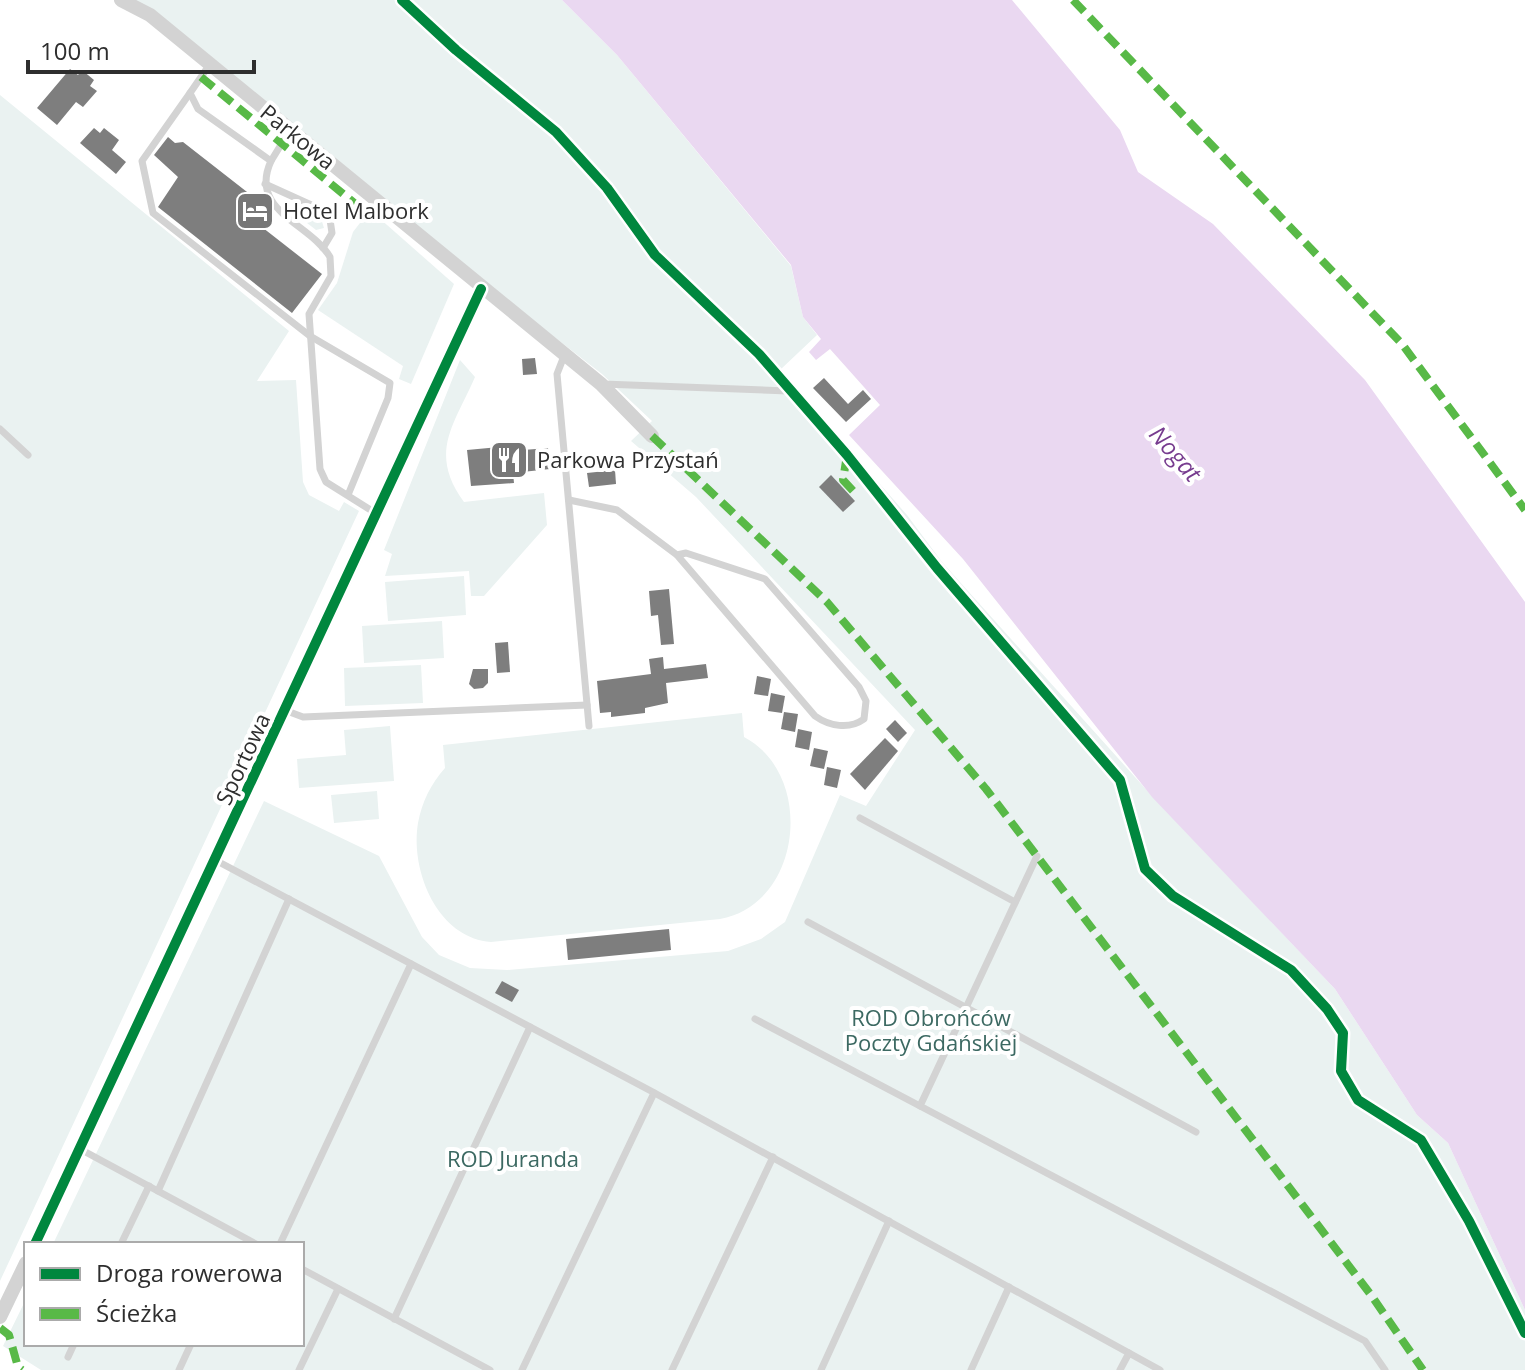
<svg xmlns="http://www.w3.org/2000/svg" width="1525" height="1370" viewBox="0 0 1525 1370" font-family="'Open Sans',sans-serif">
<style>
.green{fill:#eaf2f1}
.water{fill:#ead8f1}
.building{fill:#7e7e7e}
.lines{fill:none;stroke-linecap:round;stroke-linejoin:round}
.lane{stroke:#d3d3d3;stroke-width:7}
.street{stroke:#d3d3d3;stroke-width:14}
.quiet{stroke:#58b947;stroke-width:8;stroke-dasharray:16 8;stroke-linecap:butt}
.cycleway-casing{stroke:#fff;stroke-width:15}
.cycleway{stroke:#00873e;stroke-width:10}
.labels{text-anchor:middle;stroke-width:8;stroke-linejoin:round;paint-order:stroke}
.street-label{font-size:22px;fill:#2e2e2e;stroke:#fff}
.poi-label{font-size:22px;fill:#2e2e2e;stroke:#fff;text-anchor:start}
.park-label{font-size:22px;fill:#3c6962;stroke:#fff}
.water-label{font-size:24px;font-style:italic;fill:#773c8f;stroke:#fff}
</style>
<rect width="100%" height="100%" fill="#fff"/>
<g class="green">
<path d="M121 0H562L617 55 791 266 803 317 817 335 780 370 907 515 942 562 1152 796 1335 989 1417 1115 1448 1143 1525 1310V1370H41L3 1346 26 1299V1344H302V1244H53L264 801 379 856 422 937 439 955 470 968 507 970 728 951 761 939 785 922 840 795 866 806 915 730 696 497 631 441 652 421 602 374Z"/>
<path d="M0 95 289 331 257 381 296 380 303 482 309 495 339 511 344 502 359 511 0 1281Z"/>
<path d="M294 206 320 215 324 228 316 230 293 212Z"/>
<path d="M370 210 454 284 411 384 399 379 403 366 318 310 337 283 353 232Z"/>
<path d="M460 360 475 377C454 425 428 453 464 502L544 493 547 525 484 596H471L469 571 385 576 392 554 384 550Z"/>
<path d="M464 576 466 615 388 621 385 582Z"/>
<path d="M442 621 444 658 364 663 362 626Z"/>
<path d="M421 665 423 703 345 706 344 668Z"/>
<path d="M742 713 744 737C815 774 803 904 720 919L491 942C437 938 410 870 418 823 422 801 431 784 445 768L443 745Z"/>
<path d="M390 726 394 781 299 788 297 759 346 755 344 730Z"/>
<path d="M377 791 379 819 334 823 331 795Z"/>
</g>
<path class="water" d="M562 0H1012L1120 130 1138 172 1213 224 1365 380 1525 602V1310L1448 1143 1417 1115 1335 989 1152 797 963 559 849 435 880 405 830 349 816 360 809 352 821 339 803 317 791 265 617 55Z"/>
<g class="building">
<path d="M70 69 78 75 82 70 94 80 90 86 97 91 83 107 76 102 57 125 37 108Z"/>
<path d="M94 128 100 133 104 128 119 140 112 150 126 162 116 174 80 143Z"/>
<path d="M168 137 175 143 183 142 270 210 258 224 322 274 292 313 158 207 178 177 154 155Z"/>
<path d="M535 358 537 374 523 375 522 359Z"/>
<path d="M824 378 848 404 863 390 871 399 846 422 813 388Z"/>
<path d="M511 446V451L548 448 550 469 513 473 514 483 471 486 467 450Z"/>
<path d="M615 470 616 484 589 487 587 473Z"/>
<path d="M831 475 855 501 843 512 819 487Z"/>
<path d="M669 589 674 644 661 645 658 615 651 616 649 591Z"/>
<path d="M508 642 510 672 497 673 495 643Z"/>
<path d="M663 657 664 669 706 664 708 678 666 683 668 703 645 708V713L611 717V712L600 713 597 681 651 674 649 659Z"/>
<path d="M473 669H488V683L483 688 474 689 469 684Z"/>
<path d="M757 676 771 679 768 696 754 694Z"/>
<path d="M771 693 785 696 782 713 768 711Z"/>
<path d="M784 712 798 714 795 732 781 729Z"/>
<path d="M895 720 907 733 898 742 886 729Z"/>
<path d="M798 729 812 732 809 750 795 747Z"/>
<path d="M885 738 898 751 865 790 850 774Z"/>
<path d="M814 748 828 751 824 769 810 766Z"/>
<path d="M827 767 841 770 837 788 824 785Z"/>
<path d="M669 929 671 950 568 960 566 939Z"/>
<path d="M502 981 519 990 512 1002 495 993Z"/>
</g>
<g class="lines">
<g class="lane">
<path d="M210 64 190 93 198 109 271 161 290 130"/>
<path d="M190 93 142 161 153 213 310 336 390 383 388 398 348 495"/>
<path d="M271 161C248 211 310 223 330 257L331 276 309 314 320 469 326 482 377 514"/>
<path d="M265 184 329 213 332 233 323 248"/>
<path d="M564 356 557 374 589 726"/>
<path d="M603 384 788 391"/>
<path d="M0 429 28 455"/>
<path d="M569 500 617 510 677 555 815 716C829 726 849 730 864 719L866 701 859 687 765 579 686 553 677 555"/>
<path d="M287 711 303 717 587 705"/>
<path d="M860 818 1015 902"/>
<path d="M1037 856 920 1106 1365 1341 1385 1370"/>
<path d="M217 861 651 1091 1160 1370"/>
<path d="M808 922 1196 1132"/>
<path d="M755 1019 920 1106"/>
<path d="M80 1149 256 1244"/>
<path d="M158 1191 289 899"/>
<path d="M121 1244 149 1186"/>
<path d="M280 1244 411 964"/>
<path d="M302 1269 490 1370"/>
<path d="M394 1319 530 1027"/>
<path d="M68 1357 74 1344"/>
<path d="M179 1370 191 1344"/>
<path d="M299 1370 338 1289"/>
<path d="M522 1370 654 1093"/>
<path d="M672 1370 773 1157"/>
<path d="M821 1370 889 1221"/>
<path d="M971 1370 1009 1287"/>
<path d="M1120 1370 1129 1353"/>
</g>
<g class="street">
<path d="M121 0 150 15 601 384 652 436"/>
<path d="M35 1244 481 289"/>
<path d="M0 1317 26 1263"/>
</g>
<g class="quiet">
<path d="M1073 0 1402 344 1525 510"/>
<path d="M201 77 370 216"/>
<path d="M652 436 827 602 986 789 1371 1295 1423 1370"/>
<path d="M847 455 843 480 855 493 852 496"/>
<path d="M0 1328 9 1335 18 1367 22 1370"/>
</g>
<g class="cycleway-casing">
<g id="cycleway">
<path d="M402 0 456 50 556 132 607 188 655 255 759 354 847 455 937 568 1120 780 1145 869 1173 896 1291 970 1327 1009 1343 1033 1341 1071 1358 1100 1421 1140 1469 1221 1525 1333"/>
<path d="M35 1244 481 289"/>
</g>
</g>
<use href="#cycleway" class="cycleway"/>
</g>
<defs>
<g id="hotel-square" transform="scale(2)"><rect x="-9" y="-9" width="18" height="18" rx="4" fill="#777" stroke="#fff"/><path d="M-6-4.5h1.5V1H6V5H4.5V3h-9V5H-6ZM-4 0a1.8 1.8 0 1 1 3.6 0ZM.5 0V-2.5h3Q6-2.5 6 0Z" fill="#fff"/></g>
<g id="restaurant-square" transform="scale(2)"><rect x="-9" y="-9" width="18" height="18" rx="4" fill="#777" stroke="#fff"/><path d="M-5-6h1v4h1v-4h1v4h1v-4h1v5L-1.5 .5V6h-2V.5L-5-1ZM5-6V6H3V1.5H1.5Q1.5-4 5-6Z" fill="#fff"/></g>
</defs>
<g fill-rule="evenodd">
<use href="#hotel-square" x="255" y="211"/>
<use href="#restaurant-square" x="509" y="460"/>
</g>
<g class="labels">
<g class="street-label">
<text transform="translate(298 137) rotate(39)" y="8">Parkowa</text>
<text transform="translate(243 759) rotate(-65)" y="8">Sportowa</text>
</g>
<g class="poi-label">
<text x="283" y="219">Hotel Malbork</text>
<text x="537" y="468">Parkowa Przystań</text>
</g>
<g class="park-label">
<text x="931" y="1026">ROD Obrońców<tspan x="931" dy="25">Poczty Gdańskiej</tspan></text>
<text x="513" y="1167">ROD Juranda</text>
</g>
<g class="water-label">
<text transform="translate(1175 454) rotate(49)" y="8">Nogat</text>
</g>
</g>
<rect x="24" y="1242" width="280" height="104" fill="#ffffff" stroke="#ababab" stroke-width="2"/>
<rect x="40" y="1268" width="40" height="12" fill="#00873e" stroke="#ababab" stroke-width="2"/>
<text x="96" y="1282" font-size="24" fill="#2e2e2e">Droga rowerowa</text>
<rect x="40" y="1308" width="40" height="12" fill="#58b947" stroke="#ababab" stroke-width="2"/>
<text x="96" y="1322" font-size="24" fill="#2e2e2e">Ścieżka</text>
<path d="M28 60v12h226v-12" fill="none" stroke="#2e2e2e" stroke-width="4"/>
<text x="40" y="60" font-size="24" fill="#2e2e2e" stroke="#ffffff" stroke-width="6" paint-order="stroke">100 m</text>
</svg>
